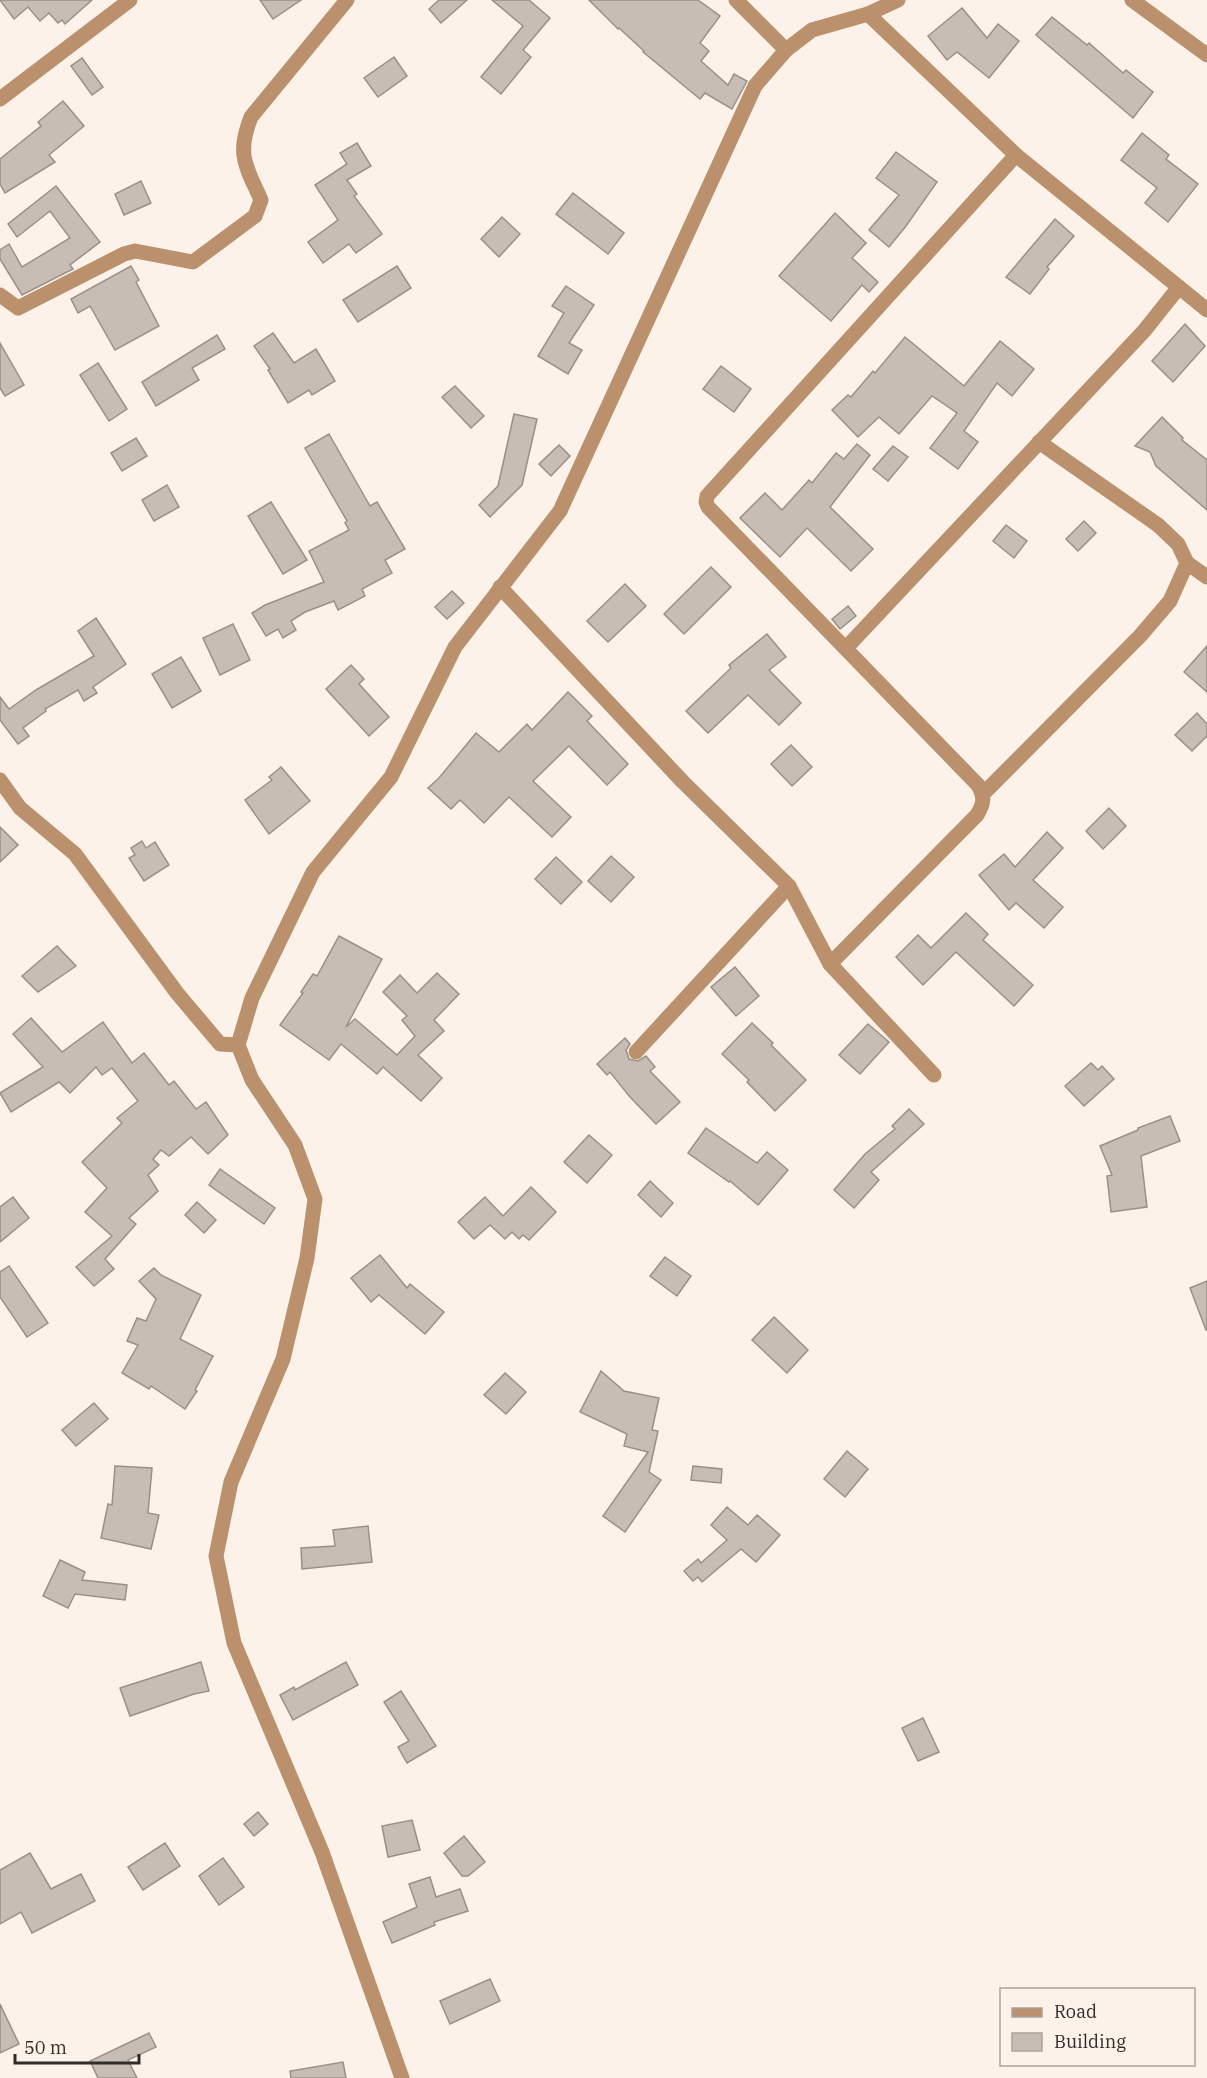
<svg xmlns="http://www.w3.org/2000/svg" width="1207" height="2078" viewBox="0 0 1207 2078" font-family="'IBM Plex Serif',serif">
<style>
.building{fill:#c8bdb4;stroke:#9a9087;stroke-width:1.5}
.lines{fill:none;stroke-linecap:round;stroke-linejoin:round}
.street{stroke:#ba916c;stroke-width:15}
</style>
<rect width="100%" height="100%" fill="#fdf2e9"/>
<g class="building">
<path d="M0 0H92L65 24 62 20 58 23 49 13 40 21 28 7 14 19Z"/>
<path d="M260 0H301L273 19Z"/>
<path d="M439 0H467L441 23 429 9Z"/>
<path d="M492 0H529L550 18 523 50 531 57 501 94 481 77 523 26Z"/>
<path d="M589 0H698L720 16 700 43 709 51 701 61 728 85 734 74 747 81 732 109 705 93 700 99 643 52 644 51 619 28 618 29Z"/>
<path d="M962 8 987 38 998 24 1019 41 989 78 957 52 947 60 928 36Z"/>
<path d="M1052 17 1087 45 1089 43 1123 73 1126 70 1153 92 1133 118 1036 35Z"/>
<path d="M394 57 407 76 378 97 364 78Z"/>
<path d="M82 58 103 87 92 95 71 66Z"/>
<path d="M63 101 84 126 49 155 55 162 5 193 0 184V159L41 126 38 122Z"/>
<path d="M1142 133 1169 155 1166 159 1198 184 1168 222 1145 203 1157 188 1121 160Z"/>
<path d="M357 143 371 166 347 180 357 194 354 196 382 234 356 253 349 244 323 263 308 242 338 220 315 185 347 164 340 153Z"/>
<path d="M896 152 937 182 906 226 889 247 869 230 899 195 876 178Z"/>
<path d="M141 181 151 203 124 215 115 194Z"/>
<path d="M56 186 100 242 70 265 73 269 22 295 0 259V250L9 244 22 267 70 238 50 211 17 237 8 224Z"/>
<path d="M573 193 624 233 608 254 556 214Z"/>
<path d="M835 213 866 243 852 258 878 282 869 292 862 285 831 321 779 276Z"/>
<path d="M502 217 520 234 499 257 481 239Z"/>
<path d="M1055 219 1074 236 1047 267 1049 269 1030 294 1006 277Z"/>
<path d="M131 266 139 280 136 282 159 326 115 350 90 306 78 313 71 299Z"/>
<path d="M397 266 411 288 358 322 343 300Z"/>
<path d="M566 286 594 305 569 343 582 350 568 374 538 356 564 313 552 306Z"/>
<path d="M1185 324 1205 346 1173 382 1152 361Z"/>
<path d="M273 333 294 363 316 349 335 381 312 395 309 390 288 403 268 370 270 369 254 346Z"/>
<path d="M217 335 225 349 192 368 199 380 156 406 142 382Z"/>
<path d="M905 337 964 386 1000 341 1034 369 1012 396 997 383 964 431 978 442 958 469 930 448 957 413 932 396 899 434 879 417 858 437 832 410 848 395 851 397 873 371 875 373Z"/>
<path d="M0 343 24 385 5 396 0 388Z"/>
<path d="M98 363 127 409 109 421 80 375Z"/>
<path d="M721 366 751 389 734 412 703 389Z"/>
<path d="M455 386 484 416 471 428 442 397Z"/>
<path d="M514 414 537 419 522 485 490 517 479 505 498 486Z"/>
<path d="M1162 417 1183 438 1182 440 1207 460V510L1156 466 1150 452 1135 446Z"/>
<path d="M329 434 370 506 377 502 405 549 385 560 392 573 362 589 365 596 338 610 334 601 305 612 291 621 296 630 283 638 278 629 266 636 252 613 265 605 324 582 309 551 349 530 345 523 347 521 305 448Z"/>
<path d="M136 438 147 456 122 471 111 453Z"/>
<path d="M857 444 870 455 830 507 873 549 851 571 807 528 780 557 740 518 765 493 782 510 809 480 812 483 836 453 844 459Z"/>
<path d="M559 445 570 456 551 476 539 464Z"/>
<path d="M893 446 908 457 888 481 873 469Z"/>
<path d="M167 485 179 507 154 521 142 500Z"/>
<path d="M271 502 307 560 283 574 248 516Z"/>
<path d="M1084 521 1096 533 1078 551 1066 539Z"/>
<path d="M1006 525 1027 541 1014 558 993 541Z"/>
<path d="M711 567 731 587 684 634 664 614Z"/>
<path d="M625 584 646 606 608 642 587 621Z"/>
<path d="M452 591 464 603 447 619 435 607Z"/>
<path d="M848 606 856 616 840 629 832 619Z"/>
<path d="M96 618 126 664 93 687 97 693 84 701 78 690 45 709 46 711 23 728 29 736 18 744 0 720V697L9 709 36 690 94 656 78 631Z"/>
<path d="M233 624 250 660 220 675 203 638Z"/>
<path d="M767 634 786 657 769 670 801 703 779 725 748 695 708 733 686 711 731 668 729 665Z"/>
<path d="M1207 646V692L1184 672Z"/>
<path d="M181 657 201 691 172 708 152 674Z"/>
<path d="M351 665 364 679 359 684 389 717 369 736 326 689Z"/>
<path d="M568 692 592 716 587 721 628 764 607 785 569 746 533 781 571 817 552 837 509 797 484 823 460 800 451 809 428 788 439 778 476 733 499 752 527 724 532 730Z"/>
<path d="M1197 713 1207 724V736L1192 751 1175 735Z"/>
<path d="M791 745 812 767 792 786 771 764Z"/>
<path d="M281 767 310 801 269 834 245 800 272 780 269 777Z"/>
<path d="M1109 808 1126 826 1103 849 1086 831Z"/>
<path d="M0 827 18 845 0 862Z"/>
<path d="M1047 832 1063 848 1033 880 1063 907 1044 928 1016 903 1009 910 979 875 1004 854 1015 867Z"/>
<path d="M142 841 146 848 155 842 169 865 144 881 129 858 135 855 131 848Z"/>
<path d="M611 856 634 877 611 902 588 881Z"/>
<path d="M556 857 582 882 561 904 535 879Z"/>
<path d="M966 913 988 934 983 940 1033 985 1014 1006 956 952 923 985 896 957 918 935 931 948Z"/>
<path d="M339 936 382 959 346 1027 355 1019 397 1055 415 1036 402 1020 407 1016 383 992 400 975 417 993 437 973 459 994 434 1020 444 1031 418 1055 442 1078 421 1101 383 1067 377 1074 341 1044 329 1060 280 1025 303 993 301 992 313 974 317 976Z"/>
<path d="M57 946 76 966 38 992 22 976Z"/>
<path d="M735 967 759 996 736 1016 711 987Z"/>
<path d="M31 1018 62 1052 103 1022 132 1063 144 1053 169 1085 174 1081 196 1109 206 1102 228 1135 208 1154 191 1137 169 1156 161 1150 153 1159 159 1165 148 1175 158 1191 129 1218 136 1224 105 1259 114 1269 94 1286 76 1267 112 1236 85 1212 107 1188 82 1162 122 1123 117 1118 138 1101 112 1068 102 1075 96 1067 70 1093 59 1082 11 1112 0 1093 43 1067 13 1034Z"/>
<path d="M752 1023 773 1043 771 1045 806 1080 775 1111 747 1082 749 1080 722 1054Z"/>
<path d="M868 1024 889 1042 860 1074 839 1055Z"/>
<path d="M625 1038 630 1044 626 1050 629 1059 638 1061 646 1056 655 1067 650 1071 680 1102 656 1124 630 1097 610 1072 607 1075 597 1064Z"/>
<path d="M1091 1063 1098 1070 1102 1066 1114 1079 1084 1106 1065 1086Z"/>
<path d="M909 1109 924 1124 871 1172 879 1180 854 1208 834 1190 865 1154 895 1129 892 1126Z"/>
<path d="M1170 1116 1180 1141 1141 1156 1147 1207 1111 1212 1107 1176 1112 1175 1100 1146 1138 1130V1128Z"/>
<path d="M706 1128 757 1163 767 1152 788 1170 758 1205 730 1181 729 1182 688 1153Z"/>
<path d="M589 1135 612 1155 587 1183 564 1162Z"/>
<path d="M220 1169 275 1208 264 1224 209 1185Z"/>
<path d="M650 1181 673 1203 661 1217 638 1195Z"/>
<path d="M531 1187 556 1212 529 1240 523 1235 519 1239 512 1232 505 1239 490 1225 474 1239 458 1222 485 1197 503 1216Z"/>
<path d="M13 1197 29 1218 0 1242V1207Z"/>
<path d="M197 1202 216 1220 204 1233 185 1215Z"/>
<path d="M380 1255 407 1288 410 1284 444 1312 425 1334 379 1295 371 1302 351 1278Z"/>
<path d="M665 1257 691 1276 677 1296 650 1276Z"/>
<path d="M9 1266 48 1323 27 1337 0 1297V1272Z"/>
<path d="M154 1268 161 1275 201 1295 180 1339 213 1356 195 1390 197 1391 185 1409 151 1386 149 1389 122 1373 138 1345 127 1341 137 1318 146 1321 156 1299 139 1281Z"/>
<path d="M1207 1281V1330H1206L1190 1288Z"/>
<path d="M774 1317 808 1350 787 1373 752 1340Z"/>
<path d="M601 1371 624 1391 659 1398 652 1430 658 1431 649 1472 661 1480 625 1532 603 1516 648 1452 624 1446 627 1434 580 1412Z"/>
<path d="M505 1373 526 1392 506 1414 484 1395Z"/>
<path d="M94 1403 108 1419 76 1446 62 1430Z"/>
<path d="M847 1451 868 1469 845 1497 824 1479Z"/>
<path d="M115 1466 152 1468 148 1513 159 1515 151 1549 101 1538 108 1504 112 1505Z"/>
<path d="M693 1466 722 1469 721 1483 691 1480Z"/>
<path d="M727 1507 748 1525 757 1515 780 1535 756 1562 741 1549 702 1582 698 1577 693 1581 684 1571 698 1559 701 1563 727 1540 711 1525Z"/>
<path d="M368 1526 372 1562 302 1569 301 1548 335 1546 333 1530Z"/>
<path d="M60 1560 85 1572 82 1580 127 1585 125 1600 75 1594 68 1608 43 1596Z"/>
<path d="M201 1662 209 1691 194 1694 130 1716 120 1688Z"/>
<path d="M346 1662 358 1685 293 1720 280 1695 294 1687 295 1690Z"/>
<path d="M401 1691 436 1746 407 1763 398 1747 409 1741 384 1702Z"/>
<path d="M923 1718 939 1752 918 1761 902 1728Z"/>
<path d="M258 1812 268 1824 254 1836 244 1824Z"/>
<path d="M412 1820 420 1850 388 1857 382 1826Z"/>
<path d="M464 1836 485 1862 468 1876H462L444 1853Z"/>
<path d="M165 1843 180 1866 143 1890 128 1867Z"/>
<path d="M30 1853 51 1889 81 1874 95 1901 32 1933 21 1912 0 1924V1870Z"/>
<path d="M223 1858 244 1887 219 1905 199 1876Z"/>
<path d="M430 1877 436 1897 460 1889 468 1911 434 1922 435 1925 392 1943 383 1922 417 1907 409 1884Z"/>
<path d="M490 1979 500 2001 450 2024 440 2001Z"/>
<path d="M0 2004 19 2044 0 2053Z"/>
<path d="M149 2033 156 2047 128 2060 137 2078H98L90 2061Z"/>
<path d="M343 2062 346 2078H291L290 2071Z"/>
</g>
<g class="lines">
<g class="street">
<path d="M736 0 786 50"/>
<path d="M1132 0 1207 55"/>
<path d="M868 14 1016 155 1207 310"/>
<path d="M0 99 130 0"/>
<path d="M0 295 18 308 124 254 135 251 193 262 255 216 261 200C246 166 236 155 251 117L347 0"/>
<path d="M1187 563 1207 577"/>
<path d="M500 587 683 782 789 886 830 964 934 1075"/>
<path d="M846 648 1144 331 1179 287"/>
<path d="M0 780 20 808 75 854 177 993 220 1044 238 1045"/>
<path d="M983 794 1140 636 1170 601 1187 563 1178 544 1158 525 1039 442"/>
<path d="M830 964 977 815C984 803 985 798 978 785L708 507 706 502 707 496 1016 155"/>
<path d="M636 1052 789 886"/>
<path d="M402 2078 322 1852 234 1643 216 1556 231 1482 283 1359 307 1258 315 1199 295 1145 252 1080 238 1045 252 998 313 872 391 777 455 647 560 511 755 86 786 50 812 30 868 14 898 0"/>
</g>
</g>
<rect x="1000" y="1988" width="195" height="78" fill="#fdf2e9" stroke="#aba39c" stroke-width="1.5"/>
<rect x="1012" y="2008" width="30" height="9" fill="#ba916c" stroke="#aba39c" stroke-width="1.5"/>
<text x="1054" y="2018" font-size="18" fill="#302c28">Road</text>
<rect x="1012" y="2033" width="30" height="18" fill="#c8bdb4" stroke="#aba39c" stroke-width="1.5"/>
<text x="1054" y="2048" font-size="18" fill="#302c28">Building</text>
<path d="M15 2054v9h124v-9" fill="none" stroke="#302c28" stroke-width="3"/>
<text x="24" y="2054" font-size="18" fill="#302c28" stroke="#fdf2e9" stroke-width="4.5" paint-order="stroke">50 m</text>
</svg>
